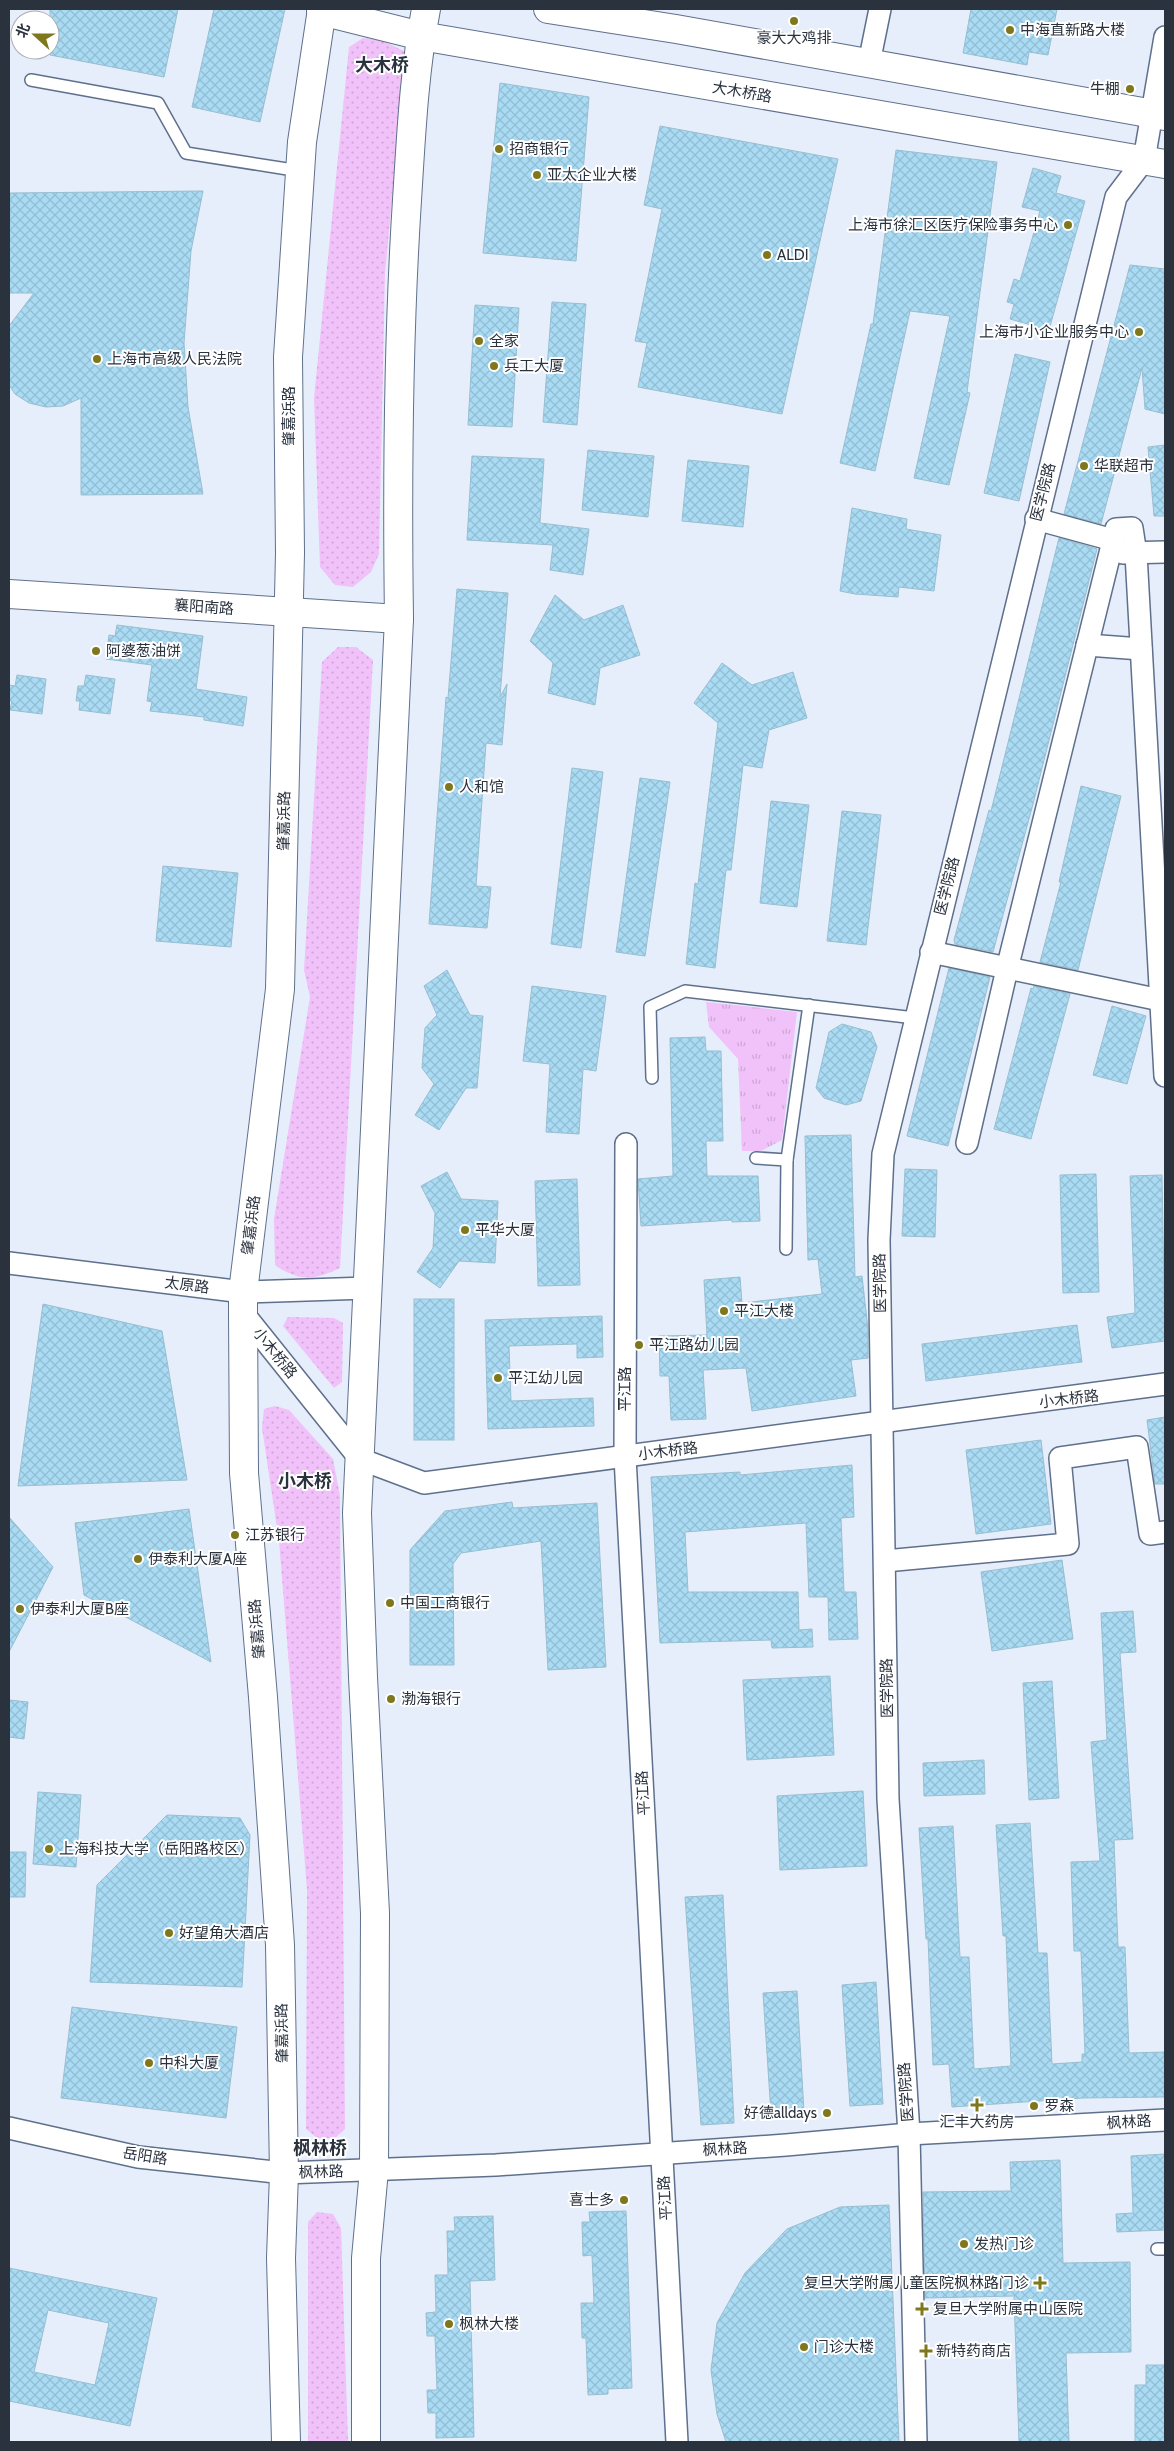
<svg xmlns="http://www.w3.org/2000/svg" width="1174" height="2451" viewBox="0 0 1174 2451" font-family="Cabin,'Noto Sans SC',sans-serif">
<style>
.grass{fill:url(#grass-dots)}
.park{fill:url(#park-tufts)}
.building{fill:url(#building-cross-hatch);stroke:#98bed0;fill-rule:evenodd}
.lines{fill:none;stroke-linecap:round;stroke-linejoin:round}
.lane-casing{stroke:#5f708c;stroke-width:14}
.street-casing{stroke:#5f708c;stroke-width:24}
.secondary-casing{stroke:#5f708c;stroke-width:30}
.primary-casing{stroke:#5f708c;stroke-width:30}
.lane{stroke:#fff;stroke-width:11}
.street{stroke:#fff;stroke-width:21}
.secondary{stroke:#fff;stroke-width:28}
.primary{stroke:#fff;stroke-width:28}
.poi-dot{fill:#7e771b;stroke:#fff;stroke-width:2}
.labels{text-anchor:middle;stroke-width:4;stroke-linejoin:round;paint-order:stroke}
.poi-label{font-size:15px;fill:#2a323e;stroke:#fff;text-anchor:start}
.street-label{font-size:15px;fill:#2a323e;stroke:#fff}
.quarter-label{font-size:18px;font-weight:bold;fill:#2a323e;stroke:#fff}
</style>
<defs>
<pattern id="grass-dots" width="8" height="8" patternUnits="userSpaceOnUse" patternTransform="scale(1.25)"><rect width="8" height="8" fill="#f1c1f9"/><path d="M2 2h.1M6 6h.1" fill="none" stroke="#cfa6d6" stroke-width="1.8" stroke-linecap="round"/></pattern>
<pattern id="park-tufts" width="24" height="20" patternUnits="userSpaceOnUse" patternTransform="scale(1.25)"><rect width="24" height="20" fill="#f1c1f9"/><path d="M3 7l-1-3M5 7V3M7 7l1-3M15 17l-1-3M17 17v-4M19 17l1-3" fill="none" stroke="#cfa6d6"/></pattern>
<pattern id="building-cross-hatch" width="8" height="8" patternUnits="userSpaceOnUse" patternTransform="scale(1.25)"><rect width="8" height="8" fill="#a9dcf4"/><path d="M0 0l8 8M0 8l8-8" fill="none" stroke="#92bdd2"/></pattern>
</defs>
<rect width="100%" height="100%" fill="#e6eefb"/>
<g class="grass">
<path d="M363 38 381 40 406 52 385 273 379 554 371 572 353 587 335 585 320 567 314 398 349 47Z"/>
<path d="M338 647H356L373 660 340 1268C315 1280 299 1282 275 1265L274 1219 310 997 304 970 322 662Z"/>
<path d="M288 1317 334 1318 343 1323 342 1382 334 1388 283 1326Z"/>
<path d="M275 1406 289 1410 333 1459 340 1496 345 2129 335 2138H317L306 2129 307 1889 279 1541 262 1428 264 1409Z"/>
<path d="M317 2212 333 2214 341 2228 348 2442H308V2222Z"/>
</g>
<path class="park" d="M706 1002 797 1012 782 1140 761 1151H742L738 1059 709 1027Z"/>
<g class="building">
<path d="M50 9H178L164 77 50 55Z"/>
<path d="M214 9H285L260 122 192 107Z"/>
<path d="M971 9H1057L1048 55 1029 52 1027 65 963 53Z"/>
<path d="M500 83 589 97 576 261 483 253Z"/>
<path d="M660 126 838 159 782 414 638 387 647 343 635 341 662 209 644 205Z"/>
<path d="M896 150 997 162 967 392 970 393 949 485 914 478 950 316 910 311 875 471 840 463 871 324H873Z"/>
<path d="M1033 168 1061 176 1056 193 1085 201 1049 330 1010 319 1014 304 1007 302 1014 279 1020 281 1040 211 1022 207Z"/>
<path d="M203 191 191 251 184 343 188 407 203 494 81 495V398L63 406 46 407 29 403 15 394 9 385V326L34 293H9L10 193Z"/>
<path d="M1130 265 1165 269V414L1145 409 1142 368 1101 524 1064 514Z"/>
<path d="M552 302 586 304 577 425 543 422Z"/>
<path d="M475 305 519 308 512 427 468 425Z"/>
<path d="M1015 354 1050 362 1019 501 984 493Z"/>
<path d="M1165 445V516H1154L1148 447Z"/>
<path d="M588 450 654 456 648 517 582 510Z"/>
<path d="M472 456 544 459 540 523 589 529 583 575 550 570 553 545 467 540Z"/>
<path d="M688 460 749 466 743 527 682 521Z"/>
<path d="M852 508 907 519 906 529 941 535 934 591 899 587 898 597 855 594 840 591Z"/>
<path d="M1059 538 1097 549 1033 804 993 952 955 944 954 940 989 810 991 811Z"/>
<path d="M457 589 508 593 500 697 507 684 502 745 486 743 476 886 491 887 487 928 429 924 446 697 448 698Z"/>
<path d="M555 595 584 620 623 605 640 655 600 668 595 705 548 693 553 663 530 641Z"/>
<path d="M117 625 203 636 196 689 247 697 243 726 204 720V717L150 711 152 702 147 701 152 665 106 659 109 635 115 636Z"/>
<path d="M722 663 752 685 793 672 807 718 769 730 762 768 743 765 731 870H726L715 968 686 964 695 883 698 884 718 723 694 703Z"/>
<path d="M17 675 46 679 42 714 10 710 12 701H9V685L15 686Z"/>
<path d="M86 675 115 679 110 714 79 710 80 701H76L78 686H84Z"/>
<path d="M572 768 603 772 581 948 551 944Z"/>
<path d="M640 778 670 782 645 956 616 952Z"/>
<path d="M1081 786 1121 796 1078 970 1040 962 1061 882H1059Z"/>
<path d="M771 801 809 805 797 907 760 903Z"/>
<path d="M842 811 881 815 866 945 827 941Z"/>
<path d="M163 866 238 873 231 947 156 941Z"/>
<path d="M949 968 990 977 948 1146 907 1136Z"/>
<path d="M447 970 470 1015 483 1016 477 1088H466L439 1130 415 1115 434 1084 422 1068 425 1028 437 1015 424 986Z"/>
<path d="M532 986 606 996 596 1071 583 1069 579 1134 546 1132 550 1064 523 1061Z"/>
<path d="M1034 986 1070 994 1031 1139 994 1129 1031 988 1033 989Z"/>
<path d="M1112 1006 1146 1016 1127 1084 1093 1075Z"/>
<path d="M842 1024 871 1032 877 1047 861 1101 846 1105 824 1098 816 1088 829 1032Z"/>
<path d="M705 1037 706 1051H721L723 1141H706L707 1176H758L760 1221 732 1222V1220L641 1226 638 1179 673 1176 670 1038Z"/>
<path d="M851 1135 855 1277 862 1276 868 1329V1358L851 1360 856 1396 752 1411 746 1368 703 1370 706 1419 671 1420 669 1376H660L659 1336 707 1335 704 1280 740 1277 742 1303 822 1294 818 1259 808 1260 805 1136Z"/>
<path d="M905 1169 937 1170 935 1237 902 1236Z"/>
<path d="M447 1172 461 1199 498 1201 495 1263 459 1261 440 1288 417 1272 433 1248 435 1213 421 1186Z"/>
<path d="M1096 1174 1099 1292 1063 1293 1060 1175Z"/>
<path d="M1162 1175 1165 1341 1112 1348 1107 1317 1135 1313 1130 1176Z"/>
<path d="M577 1179 580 1285 538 1286 535 1181Z"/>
<rect x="414" y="1299" width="40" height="141"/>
<path d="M43 1304 162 1331 187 1480 18 1486Z"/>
<path d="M602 1316 603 1357 577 1358V1344L509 1346 511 1401 593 1398 594 1426 488 1429 485 1320Z"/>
<path d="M1077 1325 1082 1362 926 1381 922 1344Z"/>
<path d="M1165 1417V1484H1155L1147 1420Z"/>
<path d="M1041 1440 1051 1524 976 1534 966 1450Z"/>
<path d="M852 1465 854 1517 841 1518 844 1592H856L858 1639 829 1640 828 1597H809L806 1523 685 1532 688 1592H798L799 1630 812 1629 813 1647 772 1648 771 1640 660 1643 651 1477 740 1472V1475Z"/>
<path d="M512 1502 513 1508 597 1503 606 1667 548 1670 541 1541 461 1553 453 1564 454 1665H410V1550L445 1511Z"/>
<path d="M189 1509 211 1662 84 1595 75 1523Z"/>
<path d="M9 1517 53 1567 9 1652Z"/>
<path d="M1062 1560 1073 1639 992 1651 981 1572Z"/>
<path d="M1133 1611 1136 1652 1120 1653 1133 1839 1114 1840 1118 1947H1125L1129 2053 1165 2052V2097L1083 2098 952 2107 949 2064 933 2065 928 1939H926L919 1828 953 1826 960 1957H969L974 2069 1011 2066 1006 1936H1003L996 1825 1030 1823 1038 1953H1047L1052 2064 1082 2062V2054H1085L1081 1951H1074L1071 1862 1100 1861 1091 1742 1107 1740 1101 1613Z"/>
<path d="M830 1676 834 1755 747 1760 743 1680Z"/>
<path d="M1052 1681 1059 1798 1029 1800 1023 1683Z"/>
<path d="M9 1700 28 1702 24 1739 9 1737Z"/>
<path d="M984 1760 985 1794 924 1796 923 1763Z"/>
<path d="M863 1791 867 1866 780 1870 777 1796Z"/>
<path d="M38 1792 81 1795 76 1867 33 1864Z"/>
<path d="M167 1815 240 1818 250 1835 242 1987 90 1982 97 1885Z"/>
<path d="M9 1852H26L25 1897H9Z"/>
<path d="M723 1895 734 2123 701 2125 685 1897Z"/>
<path d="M876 1982 883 2104 850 2106 842 1985Z"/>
<path d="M797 1991 804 2112 771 2114 763 1993Z"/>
<path d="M72 2007 237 2027 226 2118 61 2098Z"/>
<path d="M1165 2154V2230L1117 2232 1116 2214 1133 2213 1131 2156Z"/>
<path d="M1060 2160 1063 2263 1130 2262 1131 2352 1066 2353 1069 2442H1019L1014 2296 925 2298 923 2192 1011 2191 1010 2162Z"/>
<path d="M889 2205 899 2442H726L717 2414 711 2370 717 2323 745 2273 787 2229 840 2207Z"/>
<path d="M626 2211 632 2388 608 2389V2394L588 2395 586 2338H582L581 2303H594L592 2255 583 2256 582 2222H590L589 2212Z"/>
<path d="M493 2216 495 2280 470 2281 474 2437 436 2438V2413H428L427 2390H437L435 2336H427L426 2313 436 2312 435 2275H448L447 2231H455L454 2217Z"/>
<path d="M9 2268 157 2298 130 2426 9 2401ZM48 2310 109 2323 95 2385 34 2372Z"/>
<path d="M1146 2365H1165V2442H1135V2385H1146Z"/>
</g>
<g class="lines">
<g class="lane-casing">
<g id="lane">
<path d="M31 80 158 103 186 153 300 171"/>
<path d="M652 1078 650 1007 685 991 915 1018"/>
<path d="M756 1158 787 1160"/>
<path d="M786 1249 787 1160 809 1005"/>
<path d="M1157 2249H1165"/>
</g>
</g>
<g class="street-casing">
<g id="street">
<path d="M869 63 880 9"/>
<path d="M1036 519 1113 540"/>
<path d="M1123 553 1165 552"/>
<path d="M1087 645 1141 649"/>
<path d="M931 952 1165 1001"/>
<path d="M967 1143 1007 969 1116 529 1132 528 1136 554 1165 1076"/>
<path d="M626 1144 625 1457 677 2442"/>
<path d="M9 1263 243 1292 367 1288"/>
<path d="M243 1313 360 1459 424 1483 1165 1384"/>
<path d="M885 1561 1068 1544 1060 1458 1137 1447 1150 1534 1165 1532"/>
<path d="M9 2128 138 2157 284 2173 496 2165 786 2145 909 2134 1165 2120"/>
<path d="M916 2442 909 2134 888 1799 879 1240 883 1154 1116 197 1144 160 1165 37"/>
</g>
</g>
<g class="secondary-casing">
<g id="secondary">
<path d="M548 9 676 29 1165 116"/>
<path d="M321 11 421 36 1165 164"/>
<path d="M9 594 399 619"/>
</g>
</g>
<g class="primary-casing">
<g id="primary">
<path d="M286 2442 281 2258 284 2173 280 1945 263 1697 244 1473 243 1313V1292L280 989 290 553 288 357 302 142 322 9"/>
<path d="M366 2442V2258L374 2170 375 1913 363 1677 357 1513 399 619C397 479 398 340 407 200 411 137 414 72 426 9"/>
</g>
</g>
<use href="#lane" class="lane"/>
<use href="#street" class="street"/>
<use href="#secondary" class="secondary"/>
<use href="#primary" class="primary"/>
</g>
<g class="poi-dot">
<circle cx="794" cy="21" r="5"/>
<circle cx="1010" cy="30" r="5"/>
<circle cx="1130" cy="89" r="5"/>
<circle cx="499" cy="149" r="5"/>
<circle cx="537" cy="175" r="5"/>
<circle cx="1068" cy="225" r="5"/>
<circle cx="767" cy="255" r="5"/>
<circle cx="1139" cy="332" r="5"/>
<circle cx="479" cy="341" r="5"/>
<circle cx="97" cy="359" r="5"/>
<circle cx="494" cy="366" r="5"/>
<circle cx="1084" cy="466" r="5"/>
<circle cx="96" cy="651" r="5"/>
<circle cx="449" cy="787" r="5"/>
<circle cx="465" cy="1230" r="5"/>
<circle cx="724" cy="1311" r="5"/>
<circle cx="639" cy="1345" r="5"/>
<circle cx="498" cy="1378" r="5"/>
<circle cx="235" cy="1535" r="5"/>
<circle cx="138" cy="1559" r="5"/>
<circle cx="390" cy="1603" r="5"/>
<circle cx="20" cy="1609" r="5"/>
<circle cx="391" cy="1699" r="5"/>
<circle cx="49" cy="1849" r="5"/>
<circle cx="169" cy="1933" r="5"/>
<circle cx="149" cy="2063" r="5"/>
<path d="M974.5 2097.5h5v5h5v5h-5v5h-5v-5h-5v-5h5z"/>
<circle cx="1034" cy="2106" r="5"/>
<circle cx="827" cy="2113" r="5"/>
<circle cx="624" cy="2200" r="5"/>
<circle cx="964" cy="2244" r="5"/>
<path d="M1037.5 2275.5h5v5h5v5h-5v5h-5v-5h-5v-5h5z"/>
<path d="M919.5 2301.5h5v5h5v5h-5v5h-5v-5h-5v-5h5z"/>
<circle cx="449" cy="2324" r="5"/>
<circle cx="804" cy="2347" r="5"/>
<path d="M923.5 2343.5h5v5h5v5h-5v5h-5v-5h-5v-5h5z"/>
</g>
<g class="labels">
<g class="poi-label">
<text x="1020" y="35">中海直新路大楼</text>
<text x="794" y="43" text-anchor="middle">豪大大鸡排</text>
<text x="1120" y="94" text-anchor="end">牛棚</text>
<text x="509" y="154">招商银行</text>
<text x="547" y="180">亚太企业大楼</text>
<text x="1058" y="230" text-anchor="end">上海市徐汇区医疗保险事务中心</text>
<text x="777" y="260">ALDI</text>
<text x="1129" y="337" text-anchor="end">上海市小企业服务中心</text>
<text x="489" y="346">全家</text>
<text x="107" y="364">上海市高级人民法院</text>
<text x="504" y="371">兵工大厦</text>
<text x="1094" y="471">华联超市</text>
<text x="106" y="656">阿婆葱油饼</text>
<text x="459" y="792">人和馆</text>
<text x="475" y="1235">平华大厦</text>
<text x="734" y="1316">平江大楼</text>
<text x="649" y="1350">平江路幼儿园</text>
<text x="508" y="1383">平江幼儿园</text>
<text x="245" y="1540">江苏银行</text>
<text x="148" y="1564">伊泰利大厦A座</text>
<text x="400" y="1608">中国工商银行</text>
<text x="30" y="1614">伊泰利大厦B座</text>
<text x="401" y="1704">渤海银行</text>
<text x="59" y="1854">上海科技大学（岳阳路校区）</text>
<text x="179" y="1938">好望角大酒店</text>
<text x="159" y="2068">中科大厦</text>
<text x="1044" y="2111">罗森</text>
<text x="817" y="2118" text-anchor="end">好德alldays</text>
<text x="977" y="2127" text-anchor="middle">汇丰大药房</text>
<text x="614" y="2205" text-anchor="end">喜士多</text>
<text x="974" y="2249">发热门诊</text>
<text x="1029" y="2288" text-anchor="end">复旦大学附属儿童医院枫林路门诊</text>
<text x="933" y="2314">复旦大学附属中山医院</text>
<text x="459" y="2329">枫林大楼</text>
<text x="814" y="2352">门诊大楼</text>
<text x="936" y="2356">新特药商店</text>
</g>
<g class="street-label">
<text transform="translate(742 92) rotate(10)" y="5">大木桥路</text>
<text transform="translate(289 416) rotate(-90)" y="5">肇嘉浜路</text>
<text transform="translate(1043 492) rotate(-76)" y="5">医学院路</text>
<text transform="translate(204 607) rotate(4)" y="5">襄阳南路</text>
<text transform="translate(284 821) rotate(-89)" y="5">肇嘉浜路</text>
<text transform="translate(947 886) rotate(-76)" y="5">医学院路</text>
<text transform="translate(251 1225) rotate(-83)" y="5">肇嘉浜路</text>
<text transform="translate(880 1283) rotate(-91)" y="5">医学院路</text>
<text transform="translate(187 1285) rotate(7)" y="5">太原路</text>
<text transform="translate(275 1353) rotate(51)" y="5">小木桥路</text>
<text transform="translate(625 1389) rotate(-90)" y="5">平江路</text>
<text transform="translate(1069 1399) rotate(-7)" y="5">小木桥路</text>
<text transform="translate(668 1451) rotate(-7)" y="5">小木桥路</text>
<text transform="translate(257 1629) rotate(-95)" y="5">肇嘉浜路</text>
<text transform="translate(887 1688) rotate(-91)" y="5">医学院路</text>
<text transform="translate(643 1793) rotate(-93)" y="5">平江路</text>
<text transform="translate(282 2033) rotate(-91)" y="5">肇嘉浜路</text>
<text transform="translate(906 2092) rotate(-94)" y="5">医学院路</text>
<text transform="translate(1129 2122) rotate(-3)" y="5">枫林路</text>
<text transform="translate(725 2149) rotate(-3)" y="5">枫林路</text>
<text transform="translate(145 2156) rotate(9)" y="5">岳阳路</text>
<text transform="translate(321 2172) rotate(-2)" y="5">枫林路</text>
<text transform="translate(665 2198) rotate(-93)" y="5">平江路</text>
</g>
<g class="quarter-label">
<text x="382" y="71">大木桥</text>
<text x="305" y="1487">小木桥</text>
<text x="320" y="2154">枫林桥</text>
</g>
</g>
<rect width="1174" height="2451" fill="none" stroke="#2a323e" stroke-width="20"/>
<g transform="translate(35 35) rotate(291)"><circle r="24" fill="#ffffff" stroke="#aaadb2"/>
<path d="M0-4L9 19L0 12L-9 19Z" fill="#7e771b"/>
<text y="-8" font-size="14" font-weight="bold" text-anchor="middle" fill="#2a323e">北</text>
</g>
</svg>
